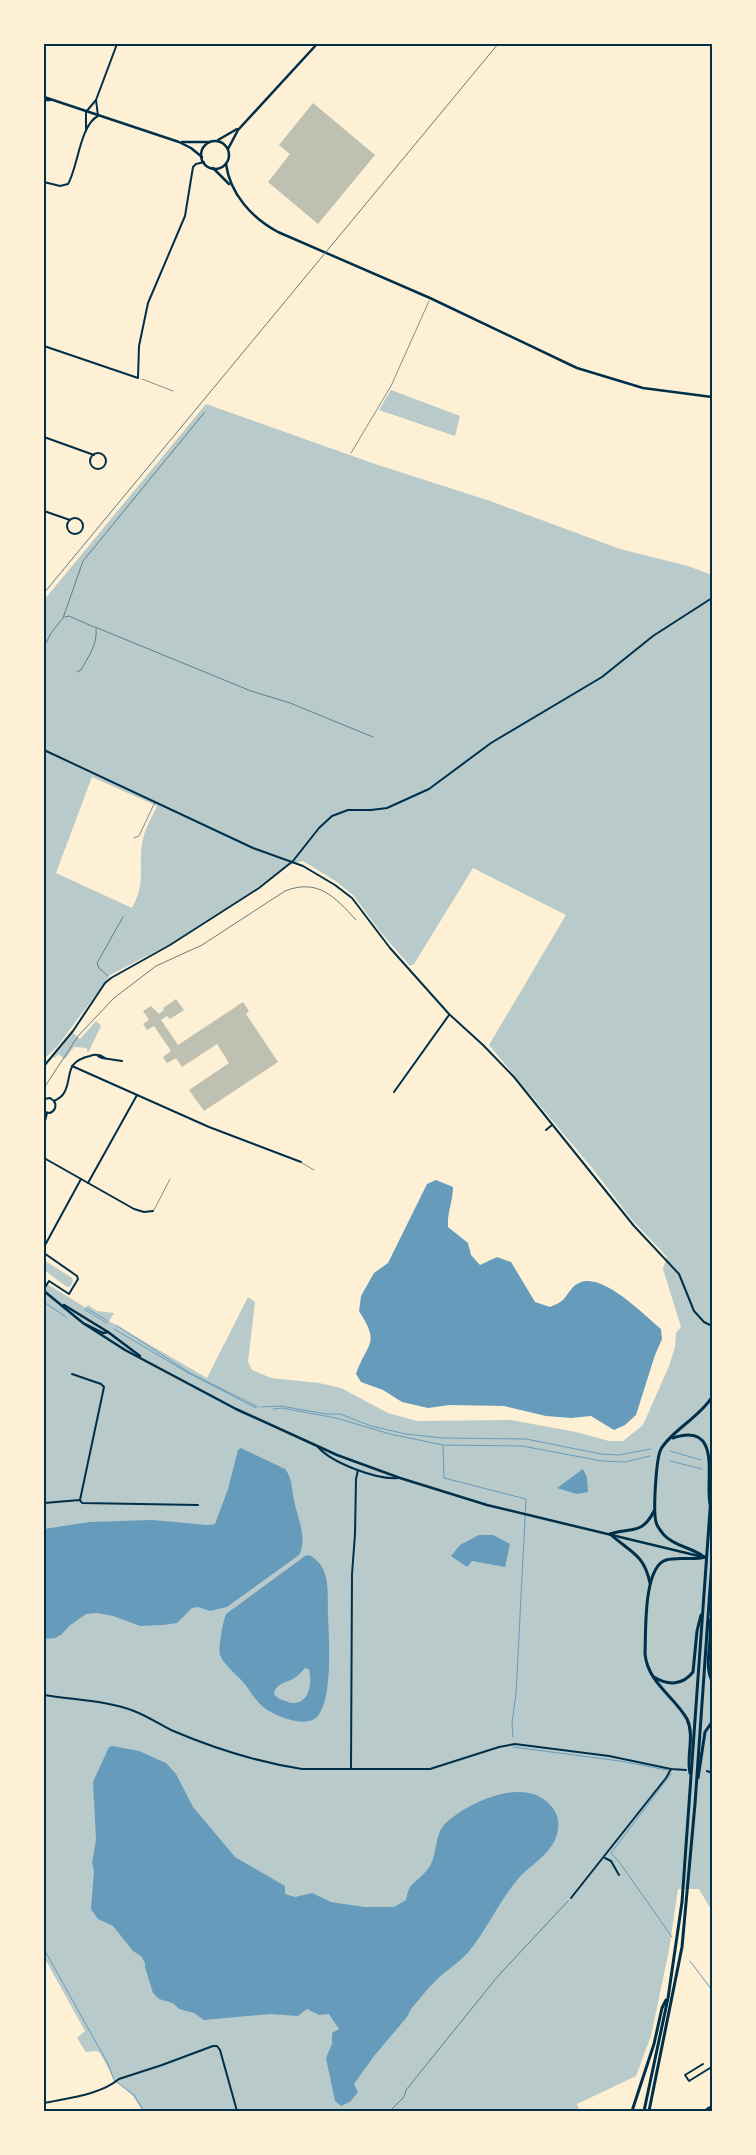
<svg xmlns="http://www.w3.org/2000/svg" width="756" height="2155" viewBox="0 0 756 2155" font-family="Roboto,sans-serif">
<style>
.green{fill:#b9caca;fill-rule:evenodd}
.water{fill:#669bbc;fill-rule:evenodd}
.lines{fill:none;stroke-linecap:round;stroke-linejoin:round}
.stream{stroke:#669bbc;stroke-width:1}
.building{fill:#bec0b2}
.path{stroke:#003049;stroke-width:0.5}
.service{stroke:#003049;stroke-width:0.5}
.minor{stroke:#003049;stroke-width:2}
.tertiary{stroke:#003049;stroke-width:2.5}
.secondary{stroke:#003049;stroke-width:2.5}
.trunk{stroke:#003049;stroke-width:3}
.rail{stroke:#657d81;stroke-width:1}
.neatline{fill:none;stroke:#003049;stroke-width:2}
</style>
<rect width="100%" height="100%" fill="#fdf0d5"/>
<g class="green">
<path d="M391 390 460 416 455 436 379 410Z"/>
<path d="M206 404 375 464 490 501 620 549 688 566 712 575V1911L699 1889H678L669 1950 651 2036 636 2076 577 2104 580 2111H142L134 2097 115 2080 100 2053 97 2051 86 2052 77 2038 85 2031 44 1957V1282L86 1308 88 1305 97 1311 114 1313 109 1321 207 1378 248 1297 255 1302 248 1362 252 1370 271 1378 319 1383 341 1388 388 1413 417 1421 511 1420 576 1432 609 1441H623L643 1425 669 1366 675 1347 676 1333 681 1327 663 1269 667 1257 632 1220 593 1169 489 1045 566 915 473 868 414 964 410 966 378 929 354 896 337 882 303 861 286 866 258 887 170 944 110 975 57 1047 44 1059V1052L46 1048 44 1046V600ZM92 777 157 806C153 815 147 825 144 835 136 863 148 879 132 908L56 873Z"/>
<path d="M96 1021 101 1026 89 1051 87 1052V1048L74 1047 65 1059 58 1054 55 1058 53 1057 73 1033 80 1039Z"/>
<path d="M44 1260 72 1278 73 1281 70 1287H67L44 1270Z"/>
</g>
<g class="water">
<path d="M436 1180 453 1187C453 1201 447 1213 448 1227L468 1243 471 1255 480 1265 497 1257 511 1262 535 1302 550 1307C554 1305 560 1303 563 1300 569 1293 571 1287 579 1283 602 1271 645 1316 661 1329L662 1339 655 1355 636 1415 625 1425 614 1430 591 1416 571 1418 546 1416 504 1406 450 1405 428 1408 402 1402 383 1390 361 1382 356 1374C367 1342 381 1345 359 1311L361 1296 374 1273 388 1263 427 1184Z"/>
<path d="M241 1448 285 1469C293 1479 291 1488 294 1500 297 1517 308 1538 299 1555L227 1607 210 1611 198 1607 192 1608 177 1623 163 1625 140 1626 113 1616 97 1613 86 1614 69 1626 62 1634 55 1638 44 1639V1529L90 1522 152 1520 208 1525 215 1524 228 1489 238 1450Z"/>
<path d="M583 1469 587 1477 588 1492 577 1494 557 1488Z"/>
<path d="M479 1535H493L510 1544 505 1567 472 1561 467 1567 451 1556 460 1545Z"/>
<path d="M309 1555C332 1567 327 1593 328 1616 329 1639 333 1700 317 1717 305 1729 271 1715 261 1705 253 1698 249 1688 242 1681 235 1673 224 1665 220 1655 218 1650 223 1620 226 1614L305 1556ZM305 1668 309 1669C313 1685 308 1708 288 1702 282 1700 278 1699 274 1694 276 1682 288 1683 296 1677 299 1675 302 1671 305 1668Z"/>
<path d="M112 1746 139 1751 166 1763 176 1774 193 1807 235 1857 285 1886V1894L295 1897 312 1893 331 1902 364 1907H394L406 1900C407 1896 408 1889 411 1886 418 1878 426 1874 431 1864 437 1852 435 1835 444 1825 467 1802 526 1775 551 1806 558 1814 560 1823 557 1834 552 1854 531 1864 518 1879 501 1899 490 1923 474 1945 466 1956 455 1965 444 1973 432 1983 421 1997 411 2009L407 2017 374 2056 354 2084 358 2092 350 2102 341 2106 335 2101 326 2058 332 2044V2033L339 2029 329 2014 319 2015 307 2009 298 2016 270 2014 204 2020 194 2013 179 2009 173 2003 159 1999 153 1993 145 1967V1963L141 1956 133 1951 113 1926 98 1919 91 1909 94 1870 92 1863 96 1840 93 1782 109 1747Z"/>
</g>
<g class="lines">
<g class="stream">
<path d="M44 1302 66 1317"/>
<path d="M86 1308 108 1321"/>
<path d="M85 1310 107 1323"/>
<path d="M116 1325 190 1373 258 1407"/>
<path d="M114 1329 185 1371 256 1408"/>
<path d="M261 1407 281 1406 326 1414H340L371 1426 406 1434 442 1438 526 1439 601 1454 618 1455 651 1449"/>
<path d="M273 1409 282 1408 336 1418 390 1434 443 1445 522 1446 602 1461 625 1462 650 1456"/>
<path d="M443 1446 444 1478 526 1499 516 1694 512 1723 513 1737"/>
<path d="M670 1451 701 1460"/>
<path d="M670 1461 702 1469"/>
<path d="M513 1747 620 1761 667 1770"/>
<path d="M671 1774 611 1853 620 1863 672 1937"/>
<path d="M44 1949 108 2064 114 2080 134 2095 144 2111"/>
<path d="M690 1961 712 1990"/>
</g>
</g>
<g class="building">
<path d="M313 103 375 155 318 224 268 182 290 154 279 145Z"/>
<path d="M176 999 184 1010 170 1019 167 1016 161 1020 178 1045 243 1002 249 1011 246 1014 278 1062 204 1111 189 1090 229 1063 217 1044 182 1067 176 1058 167 1063 163 1057 171 1051 154 1026 147 1030 143 1024 149 1020 143 1011 151 1006 159 1014 164 1010 163 1008Z"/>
</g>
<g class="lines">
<g class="path">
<path d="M142 379 173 391"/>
<path d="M351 453 391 386 429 301"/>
<path d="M65 617 69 616 94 627"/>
<path d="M95 627 251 691 290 703 373 737"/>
<path d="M44 647 51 633 63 618 83 561 204 413"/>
<path d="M77 672 81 670C88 657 98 644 96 629"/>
<path d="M108 976 99 968 97 963 123 917"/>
<path d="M390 2111 404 2097 406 2090 498 1976 568 1901"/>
</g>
<g class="service">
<path d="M134 838 139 836 155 802"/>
<path d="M302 1163 314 1170"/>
<path d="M154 1210 170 1179"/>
</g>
<g class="minor">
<path d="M86 131V112L96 100 117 44"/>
<path d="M44 182 60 186 68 184C78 167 80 125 98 116L96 100"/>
<path d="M44 346 138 378 139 346 148 303 185 216 193 167 196 164 204 162"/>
<path d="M44 437 94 455"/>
<circle cx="98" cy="461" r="8"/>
<path d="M44 511 70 520"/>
<circle cx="75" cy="526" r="8"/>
<path d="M44 750 253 848 303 866 335 885 352 898 390 948 449 1014 483 1045 514 1077 634 1226 679 1274 694 1311 704 1322 712 1326"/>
<path d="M98 1056 102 1058 122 1061"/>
<path d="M44 1066 73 1031 105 983 111 978 170 945 259 888 293 861 319 828 332 816 348 810H371L387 808 429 789 491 743 602 677 653 636 712 598"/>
<path d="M72 1066 209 1127 301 1162"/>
<path d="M394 1092 449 1015"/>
<path d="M44 1099 50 1098 54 1101"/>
<path d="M54 1101C58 1099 62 1097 64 1093 73 1078 63 1062 90 1056 95 1054 101 1055 105 1058"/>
<path d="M44 1112 50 1113C55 1111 57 1106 54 1101"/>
<path d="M44 1125 47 1113"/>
<path d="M546 1130 552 1125"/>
<path d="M44 1158 134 1209 144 1212 153 1211"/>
<path d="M88 1183 137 1095"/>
<path d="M44 1247 81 1179"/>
<path d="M44 1253 77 1276 78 1279 69 1294 49 1281 44 1289"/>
<path d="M72 1374 101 1384 104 1387 80 1500"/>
<path d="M318 1447C332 1463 377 1480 398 1478"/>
<path d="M44 1503 80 1500 82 1503 198 1505"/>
<path d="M44 1695C73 1700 106 1700 134 1711 147 1716 159 1724 171 1730 213 1748 257 1762 302 1769H430L499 1747 515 1744 609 1756 671 1769 686 1770"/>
<path d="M351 1769 352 1574 355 1534 356 1479 358 1470"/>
<path d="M707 1771 712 1773"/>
<path d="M605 1858 611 1861 619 1875"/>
<path d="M571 1898 666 1778 671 1769"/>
<path d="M703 2064 685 2075 689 2081 710 2068 712 2069"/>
<path d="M44 2103C67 2098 100 2095 119 2079L162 2065 213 2046H217L220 2050 237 2111"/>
</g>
<g class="tertiary">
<path d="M44 97 179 142 191 148 202 157"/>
<path d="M44 100H50"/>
<path d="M218 140 237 129"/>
<circle cx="215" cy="155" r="14"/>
<path d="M182 142H209"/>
<path d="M228 149 238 130 317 44"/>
<path d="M226 164C230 194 252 218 278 232L430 298 577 368 643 388 712 397"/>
<path d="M213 168 229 184"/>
</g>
<g class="secondary">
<path d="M44 1291 83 1323 125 1350 236 1409 337 1455 400 1478 487 1505 703 1557"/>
<path d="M64 1305 108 1332 140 1356"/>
<path d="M85 1324 103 1333 108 1332"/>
<path d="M704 2111 712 2106"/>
</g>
<g class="trunk">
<path d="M673 1438C723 1421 705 1480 710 1504"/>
<path d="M610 1534C630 1552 644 1554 650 1583"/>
<path d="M610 1534C632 1527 642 1535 654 1511"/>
<path d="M704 1557C692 1547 675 1547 664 1535 661 1531 657 1527 656 1522 653 1511 656 1458 661 1449 671 1431 700 1417 712 1397"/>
<path d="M709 1620C714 1640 703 1662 712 1681"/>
<path d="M654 1677C668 1686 683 1685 693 1672L697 1631 701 1615"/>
<path d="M690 1773C686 1756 695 1736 687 1719 674 1696 648 1683 645 1654 646 1633 643 1567 666 1560 680 1556 692 1561 705 1557"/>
<path d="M698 1778 705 1732 712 1722"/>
<path d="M632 2111 654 2044 662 2008 666 2000"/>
<path d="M644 2111 668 1998 682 1902 712 1482"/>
<path d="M649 2111 682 1947 695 1804 712 1560"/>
</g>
<g class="rail">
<path d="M44 593 498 44"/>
<path d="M44 1088 78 1036 114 998 156 966 202 945 285 891C318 878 335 897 356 920"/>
</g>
</g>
<rect width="756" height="2155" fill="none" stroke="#fdf0d5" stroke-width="90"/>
<rect x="45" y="45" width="666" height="2065" class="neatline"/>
</svg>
